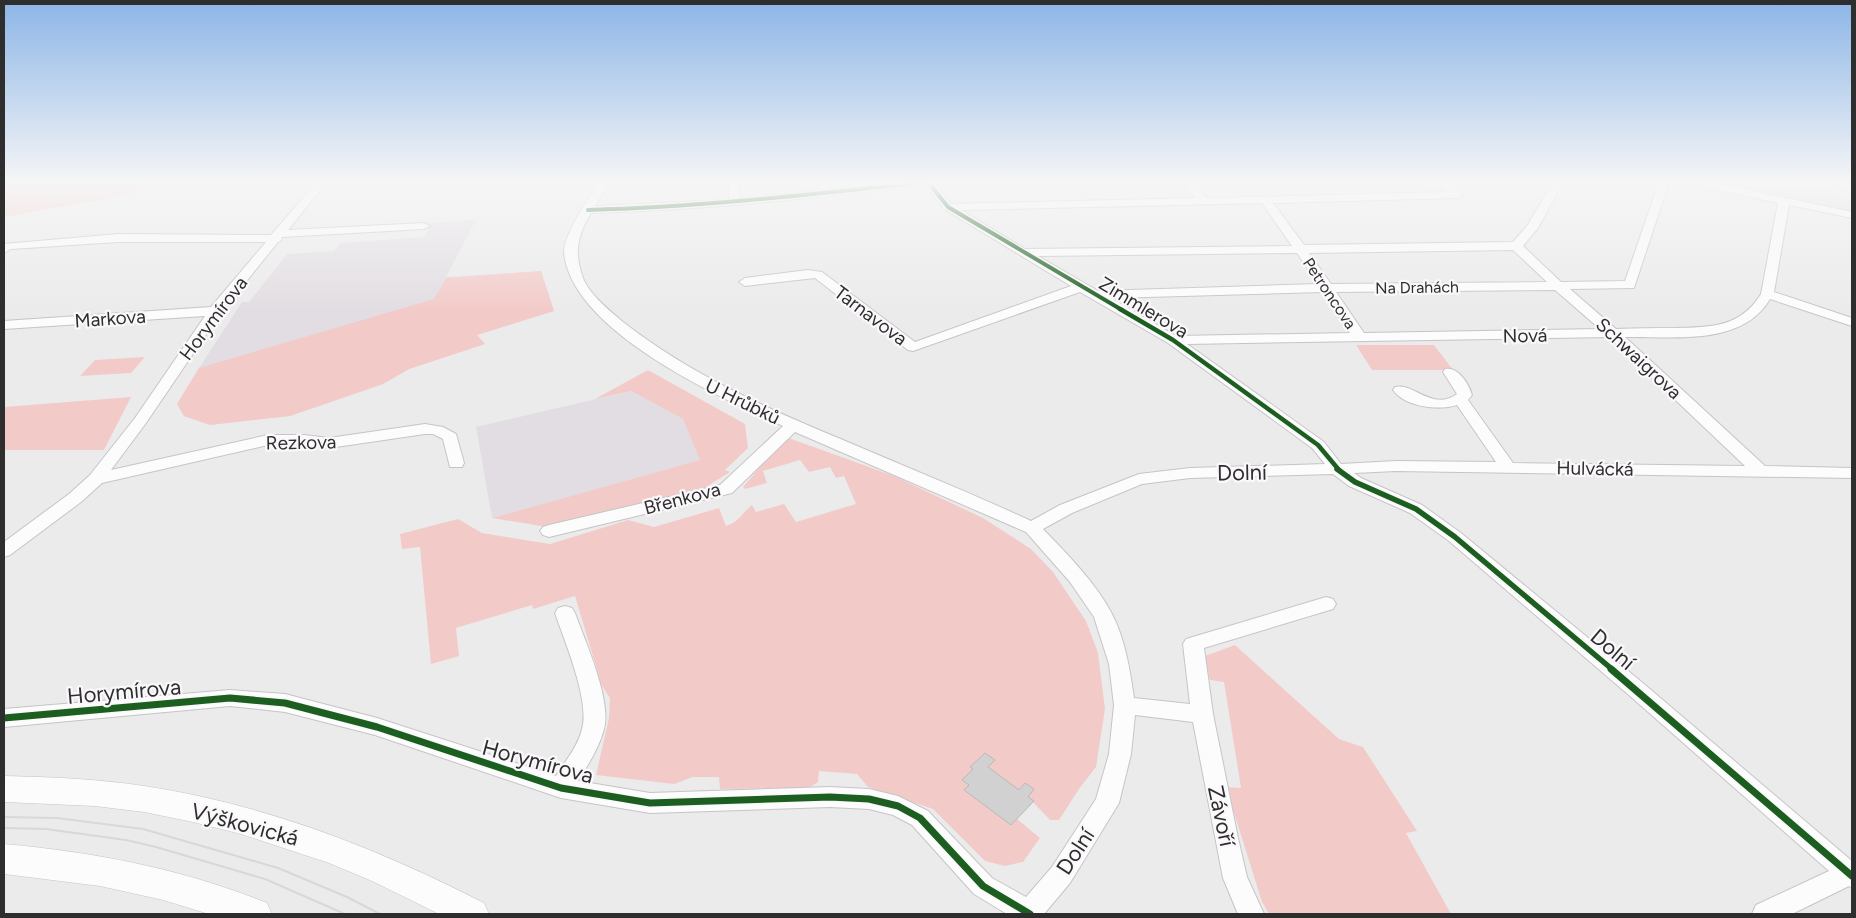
<svg xmlns="http://www.w3.org/2000/svg" width="1856" height="918" viewBox="0 0 1856 918" font-family="Figtree,sans-serif">
<style>
.built{fill:#e2dde2}
.green{fill:#f2cbc9}
.building{fill:#d1d1d2;stroke:#b9b8b9}
.lines{fill:none;stroke-linecap:round;stroke-linejoin:round}
.minor-casing{stroke:#c6c4c6;stroke-width:2}
.tertiary-casing{stroke:#c6c4c6;stroke-width:1}
.secondary-casing{stroke:#c6c4c6;stroke-width:1}
.minor{fill:#fcfcfc;fill-rule:evenodd}
.tertiary{fill:#fcfcfc;fill-rule:evenodd}
.secondary{fill:#fcfcfc;fill-rule:evenodd}
.tram{stroke:#d8d8d8;stroke-width:2}
.rail-casing{stroke:#d8d8d8;stroke-width:4}
.rail{stroke:#faf8fa;stroke-width:2.5;stroke-dasharray:8;stroke-linecap:butt}
.cycleway-far3-casing{stroke:#faf8fa;stroke-width:6}
.cycleway-far2-casing{stroke:#faf8fa;stroke-width:8}
.cycleway-far1-casing{stroke:#faf8fa;stroke-width:9}
.cycleway-casing{stroke:#faf8fa;stroke-width:10}
.cycleway-far3{stroke:#1b5e20;stroke-width:4}
.cycleway-far2{stroke:#1b5e20;stroke-width:4.5}
.cycleway-far1{stroke:#1b5e20;stroke-width:5.5}
.cycleway{stroke:#1b5e20;stroke-width:7}
.labels{text-anchor:middle;stroke-width:4.5;stroke-linejoin:round;paint-order:stroke}
.far-street-label{font-size:16px;fill:#2f2e2f;stroke:#faf8fa}
.street-label{font-size:19px;fill:#2f2e2f;stroke:#faf8fa}
.near-street-label{font-size:22px;fill:#2f2e2f;stroke:#faf8fa}
</style>
<rect width="100%" height="100%" fill="#ecebec"/>
<g class="built">
<path d="M1714 182H1795L1816 190 1831 191 1852 199V212Z"/>
<path d="M476 220 446 277 541 271 554 311 477 335 485 344 409 369 383 384 290 416 210 425 184 416 177 404 199 368 242 302H249L287 254 334 251 340 243 424 237 432 223Z"/>
<path d="M631 391 683 419 701 460 492 518 476 427Z"/>
</g>
<g class="green">
<path d="M4 182H172L139 189 133 194 4 217Z"/>
<path d="M541 271 554 311 477 335 485 344 409 369 383 384 290 416 210 425 184 416 177 404 199 368 434 299 446 278Z"/>
<path d="M1356 345H1434L1453 370H1372Z"/>
<path d="M145 357 131 373 80 376 95 360Z"/>
<path d="M648 370 745 424 748 448 725 470 730 472 703 489 547 527 492 518 700 460 683 419 631 391 595 399Z"/>
<path d="M131 397 104 450H4V407Z"/>
<path d="M786 437 894 476 983 518 1031 549 1053 572 1086 621 1098 653 1105 709 1096 767 1079 789 1059 820H1050L1028 797 1034 789 1025 783 1019 790 988 767 995 760 985 753 971 766 973 769 969 785 964 790 1011 825 1017 819 1040 838 1023 862 1005 866 985 861 933 809 868 787 857 774 819 771 818 782 809 788 720 789 719 777H693L674 784 596 775 609 718 610 698 602 686 575 596 533 609 532 605 456 628 459 656 431 664 420 547 402 549 400 534 458 519 482 533 550 544 628 520 654 527 719 508 726 526C739 522 743 512 752 505L756 512 784 504 796 522 856 504 844 476 836 478 830 467 809 472 800 460 763 471 767 483 745 489 743 487Z"/>
<path d="M1235 645 1339 739 1363 747 1417 831 1406 833 1451 914H1269L1262 902 1226 787 1241 788 1224 682 1210 680 1205 656Z"/>
</g>
<path class="building" d="M985 753 995 760 988 767 1019 790 1025 783 1034 789 1028 797 1034 801 1011 825 964 790 969 785 962 780 973 769 970 767Z"/>
<g class="lines">
<g class="minor-casing">
<g id="minor">
<path d="M317 182H327L288 230 424 223 430 226 424 229 282 237 281 241 278 242 220 314 146 423 111 470 268 435H304L329 438 425 424 443 427 456 434 464 463 462 467H450L443 439 433 434H425L329 448 304 445H268L102 483 81 502 10 555 4 557V542L69 494 90 475 135 418 205 316 4 329V321L211 307 266 242H118L11 249 4 253V244L118 234 271 235Z"/>
<path d="M599 182H609L595 206 729 200V182H739V199L900 182H933L951 204 1195 198 1182 182H1192L1206 198 1447 192 1437 182H1448L1462 195 1457 198 1273 203 1304 245 1513 242 1527 226 1553 182H1563L1538 228 1523 246 1561 282 1625 281 1659 182H1669L1634 288 1570 289 1616 329C1636 328 1655 328 1675 328 1710 327 1740 328 1761 294L1778 203 1697 185 1692 182H1711L1852 212V218L1789 205 1774 292 1852 318V326L1770 299C1742 347 1672 336 1625 337L1765 466 1852 468V478L1396 471 1354 473 1361 478 1422 505 1461 533 1644 684 1852 861V888L1849 886 1792 914H1752L1756 905 1829 871 1630 696 1449 541 1410 513 1349 486 1333 474 1190 478 1142 484 1072 513 1043 529C1068 555 1094 581 1111 612 1125 638 1130 670 1134 698L1190 704 1183 644 1186 639 1326 597 1333 599 1336 604 1333 609 1204 648 1213 714 1238 838 1247 877 1264 914H1238L1223 878 1193 722 1135 715 1131 754 1119 803 1070 883 1044 914H1007L974 894 912 825 893 815 869 809 830 807 650 813 561 798 375 735 285 712 230 706 4 727V709L230 690 285 694 377 718 556 776C565 761 578 747 582 729 590 701 565 642 555 613L558 608 565 606 572 608 575 613C585 641 612 700 604 729 599 748 588 765 578 781L650 793 830 787 869 789 898 796 928 811 992 878 1026 897 1052 867 1096 799 1109 754 1114 705 1109 664 1094 617 1070 582 1026 532 795 432 732 493 549 537 543 535 540 531 543 527 549 525 720 485 783 426C719 397 572 331 564 253 563 236 589 197 599 182ZM925 185 944 209 1071 286 915 342 822 272 808 270 745 278 739 282 745 286 815 278 908 350 913 351 1080 292 1168 343 1312 448 1325 464 1190 468 1139 474 1060 505 1031 521C969 492 906 467 843 440 765 408 690 374 623 322 610 311 589 294 583 278 574 253 577 236 591 213 703 210 814 198 925 185ZM1262 203 1292 246 1025 249 961 210ZM1513 250 1547 282 1331 284 1309 253ZM1297 253 1318 284 1098 291 1038 256ZM1555 290 1600 329 1364 333 1336 292ZM1323 292 1350 333 1176 336 1111 298ZM1609 337 1745 466 1513 463 1468 400 1472 395C1469 384 1458 366 1445 369L1443 372 1457 394C1432 412 1414 382 1395 387L1393 390C1405 407 1438 411 1457 405L1496 462 1396 461 1341 464 1324 442 1187 344Z"/>
</g>
</g>
<g class="tertiary-casing">
<g id="tertiary">
<path d="M4 776C51 777 98 779 144 786 264 804 377 848 484 903L489 914H439L372 881 329 863 241 834 193 822 144 812 95 806 4 802Z"/>
<path d="M4 844C94 852 183 869 267 903L272 914H209L163 900 100 886 4 874Z"/>
</g>
</g>
<g class="secondary-casing">
<path id="secondary" d="M1835 182H1852V192L1838 185Z"/>
</g>
<use href="#minor" class="minor"/>
<use href="#tertiary" class="tertiary"/>
<use href="#secondary" class="secondary"/>
<g class="tram">
<path d="M4 817 57 818 143 829 278 868 347 897 380 914"/>
<path d="M4 828 46 829 126 840 156 847 265 879 345 914"/>
</g>
<g class="rail-casing">
<path id="rail" d="M1803 182 1820 188"/>
</g>
<use href="#rail" class="rail"/>
<g class="cycleway-far3-casing">
<g id="cycleway-far3">
<path d="M928 182 948 207 1122 310"/>
<path d="M588 210C702 207 814 194 927 182"/>
</g>
</g>
<g class="cycleway-far2-casing">
<path id="cycleway-far2" d="M1120 309 1173 340 1318 445 1339 470"/>
</g>
<g class="cycleway-far1-casing">
<path id="cycleway-far1" d="M1337 469 1355 482 1416 509 1455 537 1613 670"/>
</g>
<g class="cycleway-casing">
<g id="cycleway">
<path d="M1611 669 1852 876"/>
<path d="M4 718 230 698 285 703 377 727 561 788 650 803 830 797 869 799 898 806 920 818 983 886 1030 914"/>
</g>
</g>
<use href="#cycleway-far3" class="cycleway-far3"/>
<use href="#cycleway-far2" class="cycleway-far2"/>
<use href="#cycleway-far1" class="cycleway-far1"/>
<use href="#cycleway" class="cycleway"/>
</g>
<linearGradient id="sky" x2="0" y2="1"><stop stop-color="#8cb5e7"/><stop offset="0.59" stop-color="#f6f6f6"/><stop offset="1" stop-color="#f6f6f6" stop-opacity="0"/></linearGradient>
<rect width="1856" height="310" fill="url(#sky)"/>
<g class="labels">
<g class="far-street-label">
<text transform="translate(1417 287) rotate(-1)" y="6">Na Drahách</text>
<text transform="translate(1330 293) rotate(56)" y="6">Petroncova</text>
</g>
<g class="street-label">
<text transform="translate(1144 307) rotate(31)" y="7">Zimmlerova</text>
<text transform="translate(871 315) rotate(37)" y="7">Tarnavova</text>
<text transform="translate(110 318) rotate(-4)" y="7">Markova</text>
<text transform="translate(213 318) rotate(-53)" y="7">Horymírova</text>
<text transform="translate(1525 335) rotate(-1)" y="7">Nová</text>
<text transform="translate(1639 358) rotate(43)" y="7">Schwaigrova</text>
<text transform="translate(743 401) rotate(26)" y="7">U Hrůbků</text>
<text transform="translate(301 442) rotate(-1)" y="7">Rezkova</text>
<text transform="translate(1595 468) rotate(1)" y="7">Hulvácká</text>
<text transform="translate(682 498) rotate(-15)" y="7">Břenkova</text>
</g>
<g class="near-street-label">
<text transform="translate(1242 472) rotate(-1)" y="8">Dolní</text>
<text transform="translate(1613 649) rotate(40)" y="8">Dolní</text>
<text transform="translate(124 691) rotate(-5)" y="8">Horymírova</text>
<text transform="translate(538 761) rotate(15)" y="8">Horymírova</text>
<text transform="translate(1222 816) rotate(78)" y="8">Závoří</text>
<text transform="translate(245 824) rotate(15)" y="8">Výškovická</text>
<text transform="translate(1075 851) rotate(-57)" y="8">Dolní</text>
</g>
</g>
<rect width="1856" height="918" fill="none" stroke="#2f2e2f" stroke-width="10"/>
</svg>
